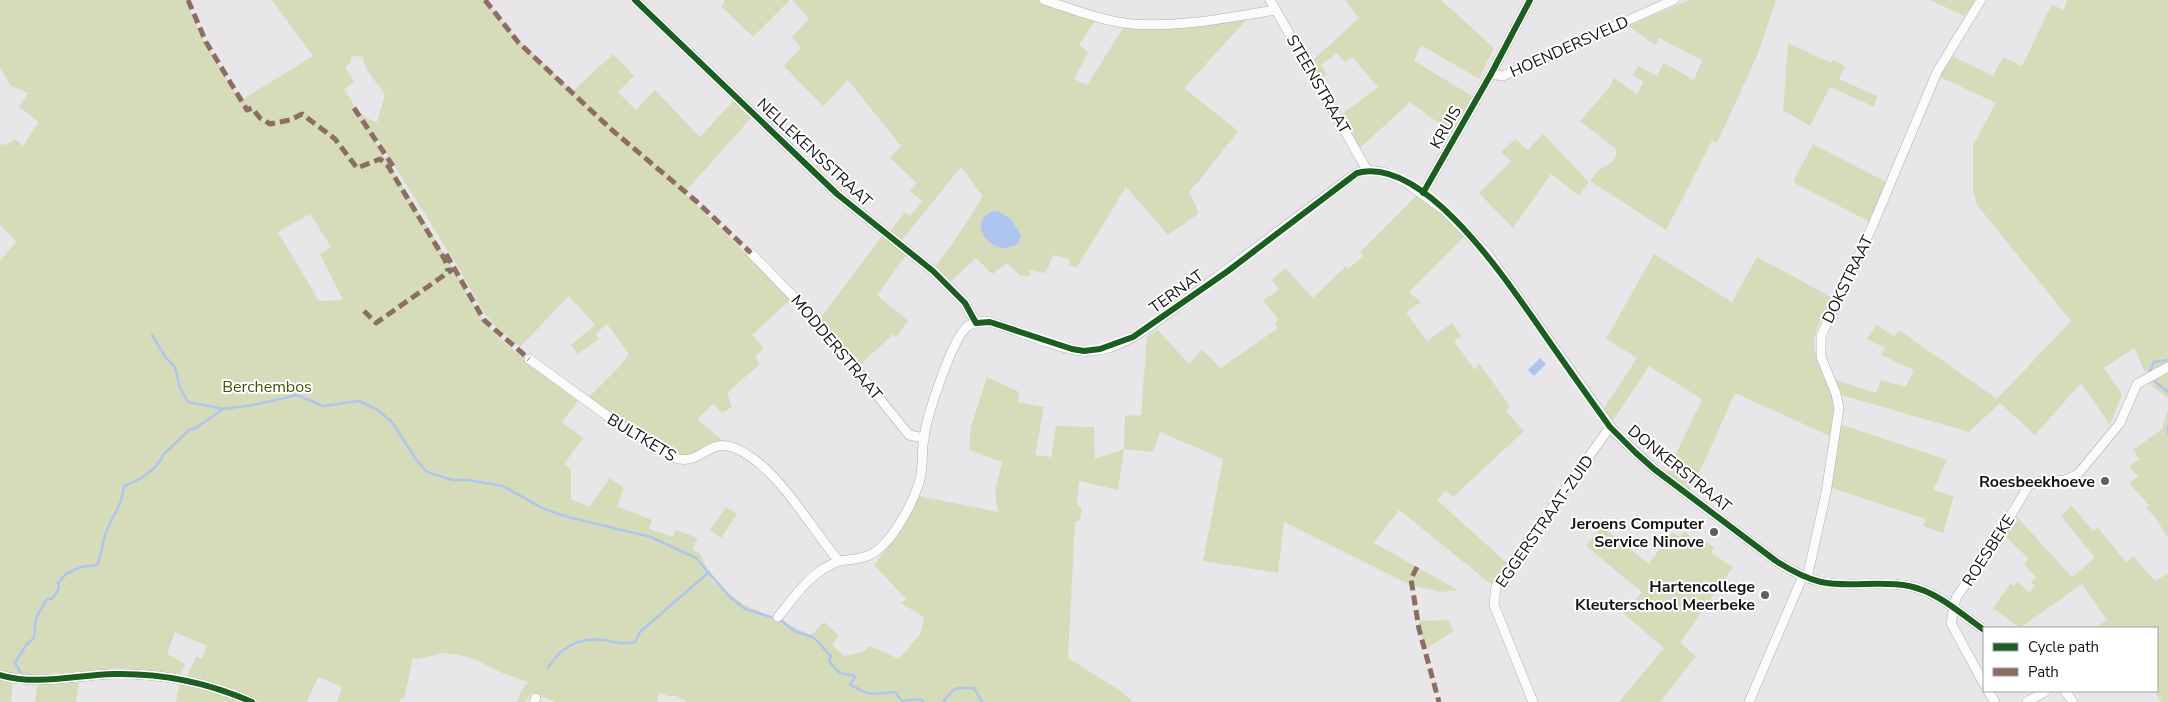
<svg xmlns="http://www.w3.org/2000/svg" width="2168" height="702" viewBox="0 0 2168 702" font-family="'Nunito Sans',sans-serif">
<style>
.green{fill:#d6dcb9;fill-rule:evenodd}
.water{fill:#aec6ef}
.lines{fill:none;stroke-linecap:round;stroke-linejoin:round}
.stream{stroke:#aec6ef;stroke-width:2.5}
.minor-casing{stroke:#afaeb0;stroke-width:10}
.minor{stroke:#fcfbfc;stroke-width:9}
.quiet{stroke:#8d6e63;stroke-width:5;stroke-dasharray:10 5;stroke-linecap:butt}
.cycleway-casing{stroke:#fff;stroke-width:9}
.cycleway{stroke:#1b5e20;stroke-width:6}
.poi-dot{fill:#5e5d5f;stroke:#fff;stroke-width:2}
.labels{text-anchor:middle;stroke-width:4;stroke-linejoin:round;paint-order:stroke}
.street-label{font-size:16px;fill:#141315;stroke:#fff}
.park-label{font-size:16px;fill:#48500e;stroke:#fff}
.poi-label{font-size:16px;font-weight:bold;fill:#141315;stroke:#fff;text-anchor:end}
</style>
<rect width="100%" height="100%" fill="#e8e6e9"/>
<g class="green">
<path d="M0 0H185L202 37 240 101 313 56 272 0H485L515 37 573 91 613 54 634 76 618 92 636 110 655 90 700 137 734 100 751 118 684 193 792 298 752 335 764 348 755 357 760 364 727 393 732 407 722 413 713 404 697 419 722 440 697 454 678 456 624 425 588 398 618 368 629 354 607 324 595 334 599 339 578 354 571 345 595 325 569 296 520 347 497 328 484 313 455 262 377 138 375 141 457 275 484 323 506 344 578 401 562 422 583 438 564 464 571 469V499L589 507 610 478 624 488 617 506 652 520 649 529 673 537 676 530 698 538 692 550 700 553 712 580 743 604 811 635 824 622 839 636 832 645 844 656 863 652 870 646 899 659 921 633 924 617 901 603 906 599 874 565 902 528 919 496 998 512 995 492 1002 462 969 450 971 427 987 377 1019 392 1018 402 1044 407 1035 455 1051 457 1056 426 1094 427 1095 459 1124 449 1125 416 1141 415 1147 336 1158 330 1189 364 1202 350 1221 368 1278 328 1275 323 1278 319 1263 300 1279 290 1272 280 1285 268 1313 298 1346 266 1348 269 1364 255 1360 252 1416 196 1439 212 1464 237 1409 292 1421 302 1406 312 1427 341 1452 323 1461 336 1454 341 1475 370 1479 363 1510 406 1506 411 1524 431 1453 497 1446 491 1437 500 1508 564 1491 584 1399 510 1374 543 1458 590 1441 592 1410 585 1284 522 1278 573 1203 561 1223 459 1160 432 1153 452 1124 449 1118 490 1079 481 1077 504 1082 509 1080 520 1075 522 1068 658 1122 692 1133 702H687L675 695 671 697 659 693 657 702H556L532 693 525 702H517L520 693 528 682 500 672 474 659 454 654 444 653 417 659 413 658 404 699 401 698 400 702H337L342 687 318 677 307 702H261L225 686 187 677 196 657 202 659 207 646 175 632 167 654 185 664 180 675 122 669 0 677V261L16 242 0 225V144L5 145 15 139 23 146 39 122 19 107 28 93 11 86 0 68ZM352 56 363 57C363 69 378 84 385 94L377 122C360 118 353 103 344 89L354 82 345 67 350 63ZM310 214 331 247 320 254 343 300 319 301 278 232Z"/>
<path d="M725 0H790L753 37 721 6Z"/>
<path d="M792 0H1036L1096 19 1079 45 1088 52 1074 79 1087 85 1123 28 1164 29 1249 17 1184 88 1238 131 1200 180 1189 191 1199 213 1168 235 1126 187 1077 267 1069 265 1070 259 1053 255 1046 273 1029 270 1030 276H1021L1007 263 992 274 976 258 950 282 934 268 953 243 983 196 961 167 901 241 889 233 905 212 910 216 922 201 910 191 917 183 890 158 901 146 848 80 823 106 784 66 801 48 792 37 809 19Z"/>
<path d="M1345 0H1441L1494 48 1479 79 1421 45 1414 61 1472 96 1452 133 1410 102 1360 148 1342 114 1378 87 1352 57 1345 62 1337 53 1321 65 1327 74 1320 80 1310 63 1359 18Z"/>
<path d="M1689 0H1776L1757 56 1717 143 1712 141 1666 230 1590 181C1593 178 1595 174 1598 171 1608 163 1614 166 1617 150L1580 121 1609 88 1614 78 1637 94 1643 82 1633 75 1638 66 1657 76 1664 63 1694 80 1702 60 1659 38 1655 45 1629 26Z"/>
<path d="M1930 0H1976L1964 16Z"/>
<path d="M2067 0H2168V363L2145 372 2134 348 2104 368 2122 394 2110 425 2081 383 2035 435 2000 403 1969 432 1838 394 1833 379 1876 393 1881 380 1906 387 1914 370 1881 355 1885 348 1867 339 1876 325 1894 336 1899 330 1997 399 2071 321 1977 205 1973 189V145L1996 103 1938 76 1950 55 1993 76 2003 57 2022 66 2052 4 2064 11Z"/>
<path d="M1788 43 1831 63 1833 60 1845 66 1839 79 1877 96 1874 107 1830 87 1810 126 1783 110Z"/>
<path d="M1543 134 1589 182 1579 196 1551 174 1513 228 1479 193 1511 161 1501 152 1515 139 1528 150Z"/>
<path d="M1813 144 1886 182 1870 222 1793 182Z"/>
<path d="M882 236 907 254 877 295 908 321 896 337 893 334 858 367 819 320Z"/>
<path d="M1654 254 1732 302 1757 257 1833 298 1817 328 1814 341 1815 352 1834 401 1832 437 1735 393 1702 467 1689 490 1667 473 1702 399 1649 366 1612 422 1603 410 1637 358 1606 339Z"/>
<path d="M2168 371V398L2146 381Z"/>
<path d="M2168 409V538L2155 517 2146 508 2149 505 2129 483 2138 476 2129 466 2140 459 2133 450 2162 429Z"/>
<path d="M1839 424 1947 460 1933 490 1954 496 1943 533 1923 526 1926 519 1829 487Z"/>
<path d="M2072 506 2093 531 2098 528 2126 562 2133 556 2155 581 2168 573V702H2161L2154 691H2157V628H2095L2107 620 2082 584 2020 628 1993 608 2011 583 2014 586 2017 582 2029 592 2035 586 2031 582 2036 577 2024 564 2028 558 2004 535 2015 515 2072 577 2095 558 2061 516Z"/>
<path d="M726 507 737 514 721 538 710 530Z"/>
<path d="M1602 527 1649 564 1672 532 1680 537 1684 531 1699 545 1703 540 1714 547 1711 553 1733 567 1680 643 1696 656 1660 702H1619L1664 648 1624 614 1642 592 1586 546Z"/>
<path d="M1448 620 1454 631 1424 650 1419 621Z"/>
<path d="M80 678 76 702H35L38 682Z"/>
<path d="M0 680 13 683 11 702H0Z"/>
<path d="M180 683 227 695 242 702H176Z"/>
</g>
<g class="water">
<path d="M995 211C1009 214 1014 223 1021 235L1018 244C1014 245 1007 249 1003 248 983 246 969 217 995 211Z"/>
<path d="M1540 358 1546 364 1534 376 1528 370Z"/>
</g>
<g class="lines">
<g class="stream">
<path d="M152 335 166 358 175 367 180 388 188 402 223 409 253 405 297 395 323 406 359 401 376 409 392 422 417 461 427 472 452 480H468L503 486 544 509 568 517 651 537 696 558 730 597 745 609 771 617"/>
<path d="M2149 373 2154 362 2168 360"/>
<path d="M2152 379 2168 392"/>
<path d="M2168 426V433"/>
<path d="M778 620 782 621 794 631 813 637 831 656 829 661C837 672 840 675 853 675L855 677 850 685C856 687 862 692 868 693 875 694 888 693 895 692L902 701 920 699 924 702"/>
<path d="M548 668C561 646 579 637 604 640 617 642 621 645 635 642L640 632 709 572"/>
<path d="M21 673 15 663 26 645 34 638 36 618 47 599H52L59 588 58 583 66 574 81 567 97 565C102 555 102 545 105 535 111 518 123 504 124 486 138 481 157 470 163 455L189 430 196 428 223 409"/>
<path d="M943 702 952 691 957 688H974L982 702"/>
</g>
<g class="minor-casing">
<g id="minor">
<path d="M635 0 837 194 933 271 965 303 976 323"/>
<path d="M1044 0C1072 9 1102 21 1132 24 1181 28 1229 17 1276 10"/>
<path d="M1270 0 1367 170"/>
<path d="M1491 74 1503 76 1674 0"/>
<path d="M1423 193 1491 74 1530 0"/>
<path d="M751 253 818 322 909 435 924 438"/>
<path d="M529 359 620 425 675 458C700 466 708 439 732 447 775 462 809 526 838 560"/>
<path d="M1807 578 1826 493 1839 408 1836 394 1821 357V336L1872 227 1937 72 1981 0"/>
<path d="M778 617C792 600 806 579 825 568 842 557 848 562 864 557 888 552 912 505 919 483 924 469 921 452 924 438 926 418 953 336 968 326 975 322 983 321 990 322 1016 330 1057 349 1083 351 1108 353 1131 339 1151 326L1351 177 1357 173 1367 170 1383 172 1404 181 1444 210 1487 253 1616 434 1654 469 1776 561C1790 570 1804 578 1821 582 1849 588 1880 580 1909 586 1938 592 1961 614 1984 630"/>
<path d="M0 675C36 686 77 675 114 674 161 673 209 683 252 702"/>
<path d="M1984 684 1951 623 1956 598 1999 535 2029 485 2042 481 2065 480 2078 474 2120 423 2137 384 2168 367"/>
<path d="M1988 691 1995 702"/>
<path d="M2065 691 2073 702"/>
<path d="M534 702 536 698"/>
<path d="M1533 702 1494 605 1496 586 1610 427"/>
<path d="M1749 702 1803 576"/>
<path d="M2027 702 2046 691"/>
</g>
</g>
<use href="#minor" class="minor"/>
<g class="quiet">
<path d="M188 0 206 42 247 110 252 108 260 118 270 124 290 120 302 114 335 139 357 168 380 159 388 166 445 260 448 271"/>
<path d="M485 0 518 42 612 130 696 201 751 253"/>
<path d="M354 108 393 166"/>
<path d="M446 254 484 320 529 359"/>
<path d="M364 311 376 323 453 269"/>
<path d="M1417 567 1411 579 1419 629 1439 702"/>
</g>
<g class="cycleway-casing">
<g id="cycleway">
<path d="M635 0 837 194 933 271 965 303 976 323 990 322 1072 349 1084 351 1100 349 1133 337 1228 271 1357 173C1425 155 1508 283 1542 331 1564 363 1587 395 1610 427L1636 453 1654 469 1776 561C1790 570 1804 578 1821 582 1849 588 1880 580 1909 586 1938 592 1961 614 1984 630"/>
<path d="M1423 193 1491 74 1530 0"/>
<path d="M0 675C36 686 77 675 114 674 161 673 209 683 252 702"/>
</g>
</g>
<use href="#cycleway" class="cycleway"/>
</g>
<g class="poi-dot">
<circle cx="2105" cy="481" r="5"/>
<circle cx="1714" cy="532" r="5"/>
<circle cx="1765" cy="595" r="5"/>
</g>
<g class="labels">
<g class="street-label">
<text transform="translate(1569 46) rotate(-24)" y="6">HOENDERSVELD</text>
<text transform="translate(1319 84) rotate(60)" y="6">STEENSTRAAT</text>
<text transform="translate(1445 127) rotate(-60)" y="6">KRUIS</text>
<text transform="translate(815 152) rotate(43)" y="6">NELLEKENSSTRAAT</text>
<text transform="translate(1847 279) rotate(-64)" y="6">DOKSTRAAT</text>
<text transform="translate(1176 291) rotate(-36)" y="6">TERNAT</text>
<text transform="translate(837 347) rotate(50)" y="6">MODDERSTRAAT</text>
<text transform="translate(642 437) rotate(31)" y="6">BULTKETS</text>
<text transform="translate(1680 468) rotate(39)" y="6">DONKERSTRAAT</text>
<text transform="translate(1544 521) rotate(-55)" y="6">EGGERSTRAAT-ZUID</text>
<text transform="translate(1988 550) rotate(-57)" y="6">ROESBEKE</text>
</g>
<g class="park-label">
<text x="267" y="392">Berchembos</text>
</g>
<g class="poi-label">
<text x="2095" y="487">Roesbeekhoeve</text>
<text x="1704" y="529">Jeroens Computer<tspan x="1704" dy="18">Service Ninove</tspan></text>
<text x="1755" y="592">Hartencollege<tspan x="1755" dy="18">Kleuterschool Meerbeke</tspan></text>
</g>
</g>
<rect x="1983" y="627" width="175" height="65" fill="#ffffff" stroke="#a1a1a1"/>
<rect x="1993" y="643" width="25" height="8" fill="#1b5e20" stroke="#a1a1a1"/>
<text x="2028" y="652" font-size="15" fill="#141315">Cycle path</text>
<rect x="1993" y="668" width="25" height="8" fill="#8d6e63" stroke="#a1a1a1"/>
<text x="2028" y="677" font-size="15" fill="#141315">Path</text>
</svg>
